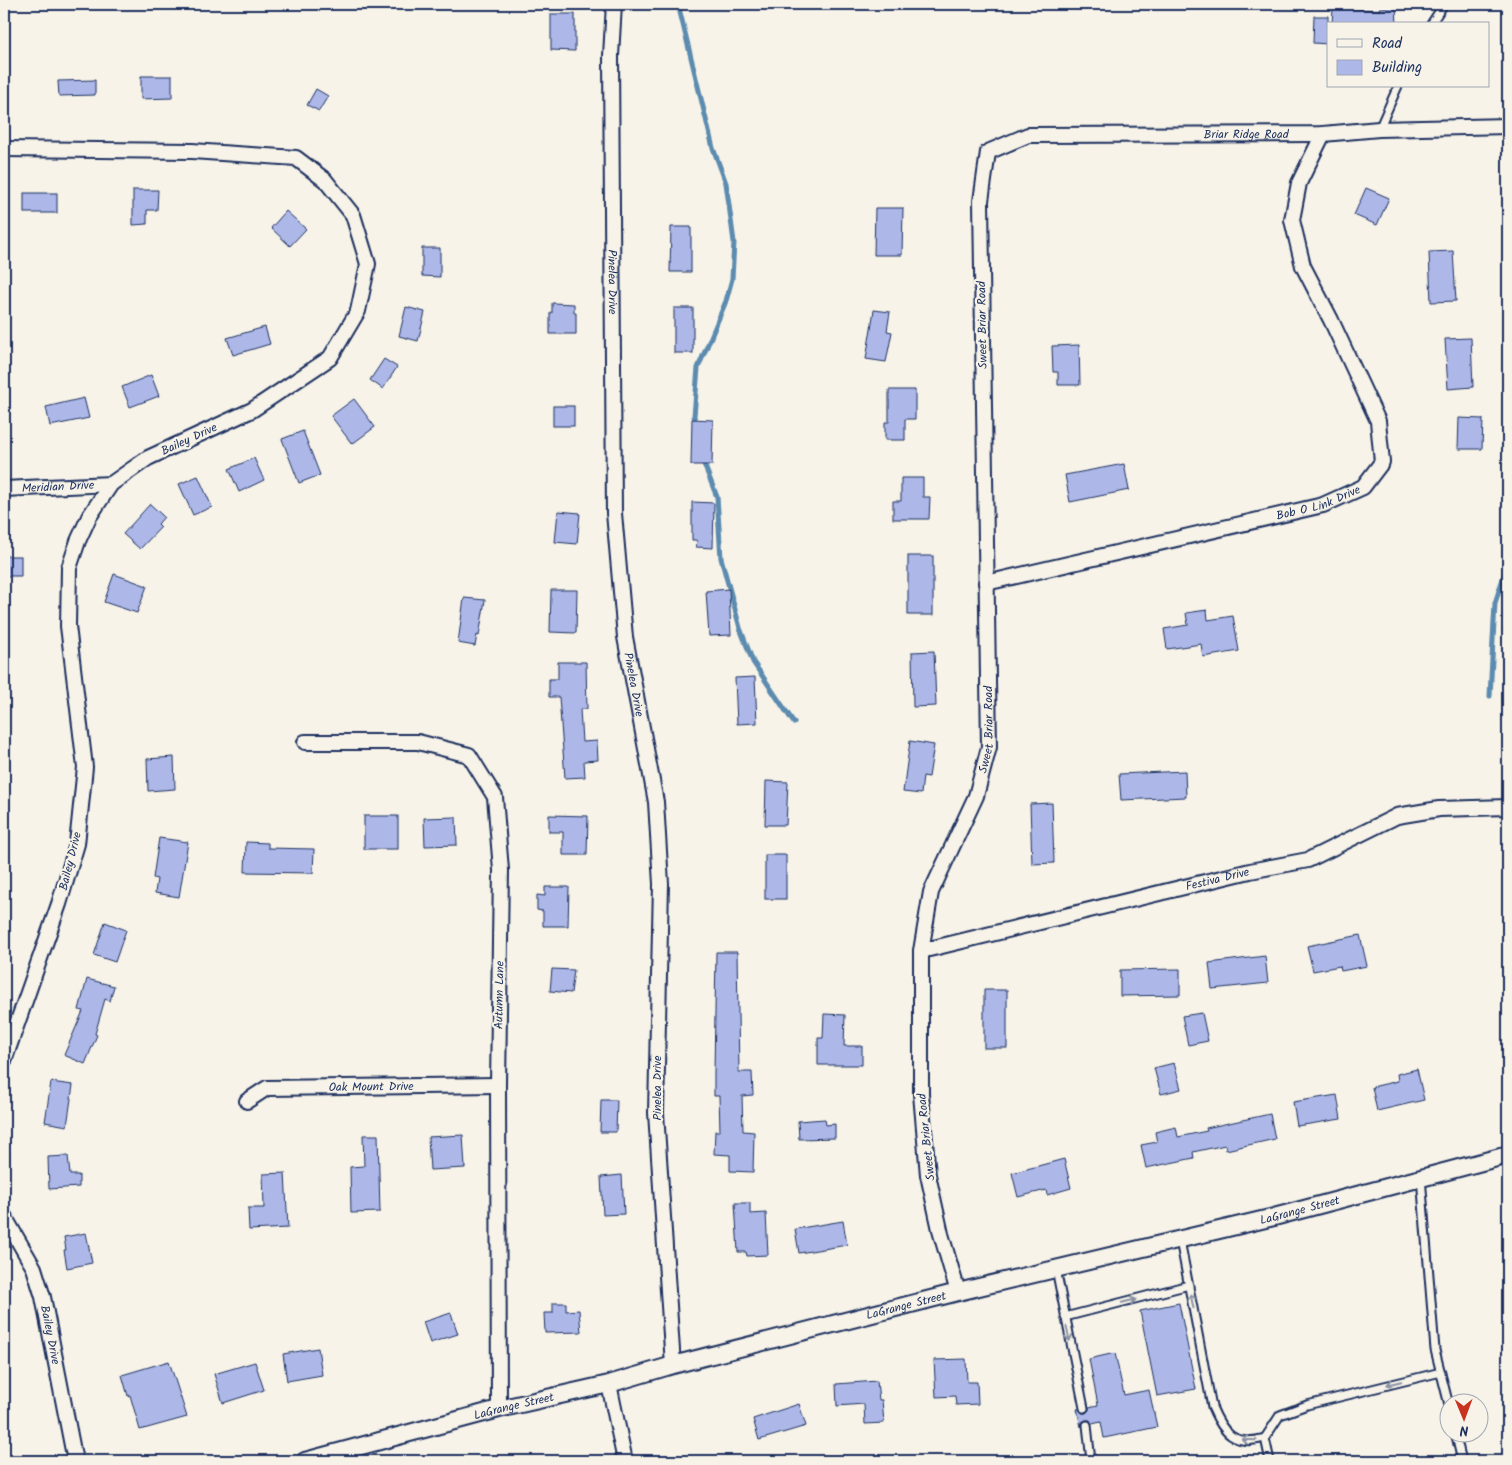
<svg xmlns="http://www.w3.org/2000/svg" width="1512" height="1465" viewBox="0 0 1512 1465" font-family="Kalam,sans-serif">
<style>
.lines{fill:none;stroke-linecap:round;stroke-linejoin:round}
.stream{stroke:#5b8bb0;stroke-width:5}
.building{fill:#adb8e9;stroke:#1b2f5e}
.service-casing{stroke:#1b2f5e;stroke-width:11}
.minor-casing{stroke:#1b2f5e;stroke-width:18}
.tertiary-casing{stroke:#1b2f5e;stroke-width:20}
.service{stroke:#f7f3e8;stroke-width:7}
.minor{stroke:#f7f3e8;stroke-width:14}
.tertiary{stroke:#f7f3e8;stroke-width:16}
.oneway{stroke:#8991a3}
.labels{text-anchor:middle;stroke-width:4.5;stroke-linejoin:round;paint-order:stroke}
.street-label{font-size:12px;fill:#1b2f5e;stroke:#f7f3e8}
</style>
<rect width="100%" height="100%" fill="#f7f3e8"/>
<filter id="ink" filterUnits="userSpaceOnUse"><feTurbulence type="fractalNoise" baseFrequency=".02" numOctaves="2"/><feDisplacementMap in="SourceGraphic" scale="10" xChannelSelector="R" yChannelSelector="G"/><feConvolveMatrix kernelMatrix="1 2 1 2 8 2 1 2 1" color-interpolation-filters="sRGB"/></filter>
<g filter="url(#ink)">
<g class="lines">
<g class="stream">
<path d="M678 4 713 148 726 183 734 242 732 279 726 301 698 368 694 416 696 424"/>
<path d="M702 459 717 497 721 558 740 628 753 662 794 723"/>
<path d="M1490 696 1495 603 1508 563"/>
</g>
</g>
<g class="building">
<path d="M1396 7 1397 24H1332L1333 8 1380 10 1379 8Z"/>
<path d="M551 14H575V51L551 50Z"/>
<path d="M1314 16H1328V44L1313 43Z"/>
<path d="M141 76H172V98L141 99Z"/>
<path d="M95 80V95L59 96 58 81Z"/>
<path d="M316 89 328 96 319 111 307 105Z"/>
<path d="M1366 188 1389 198 1377 225 1354 215Z"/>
<path d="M133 190H158L157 210H147V224L133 225Z"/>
<rect x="24" y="193" width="33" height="20"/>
<path d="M875 208H903L902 255H874Z"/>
<path d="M286 211 306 229 290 246 271 228Z"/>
<path d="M671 227H691V272H670Z"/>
<path d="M422 248H440V277L422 276Z"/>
<path d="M1453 251 1456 301 1431 302 1429 252Z"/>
<path d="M552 303 574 304V313H576V334H550V313H552Z"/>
<path d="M406 307 425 312 418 341 399 336Z"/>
<rect x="674" y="308" width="19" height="45"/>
<path d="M874 310 890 312 887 331 892 332 886 362 866 359Z"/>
<path d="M265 327 270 344 233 355 227 338Z"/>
<path d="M1471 338 1473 387 1448 389 1445 339Z"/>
<path d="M1079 345 1080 385H1058V372H1053L1052 346Z"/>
<path d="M384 359 397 367 383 389 370 380Z"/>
<path d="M151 375 159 396 130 407 122 387Z"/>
<path d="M889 390H915V419H905V440H885V422H889Z"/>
<path d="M84 398 89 418 50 426 46 407Z"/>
<path d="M354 399 375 427 352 444 331 416Z"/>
<rect x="553" y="406" width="21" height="20"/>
<path d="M1459 418 1483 419 1482 449H1458Z"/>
<path d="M692 419 713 420 712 465H691Z"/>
<path d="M303 431 320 475 299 483 282 439Z"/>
<path d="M254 458 264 480 239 492 229 469Z"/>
<path d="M1124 464 1129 490 1070 502 1065 475Z"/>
<path d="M198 476 212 507 193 515 179 484Z"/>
<path d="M901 478H923V497H930L929 519H893V501H901Z"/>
<path d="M692 502 714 503 713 548 696 547 697 540H692Z"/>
<path d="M150 504 164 517 158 524 161 527 140 549 123 534Z"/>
<path d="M558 511 580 513 577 544 555 542Z"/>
<rect x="4" y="556" width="17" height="20"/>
<rect x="908" y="556" width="25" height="59"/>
<path d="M114 574 147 586 137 613 104 602Z"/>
<path d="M729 589 731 635 709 636 706 591Z"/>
<path d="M551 590H577L576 633 550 632Z"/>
<path d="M464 598 485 600 479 636 477 635 475 646 458 643Z"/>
<path d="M1207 610 1208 620 1233 616 1239 651 1203 657 1201 644 1167 649 1164 629 1188 625 1186 613Z"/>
<path d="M934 651 936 706 913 707 912 652Z"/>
<path d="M558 662H586L587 709H580L582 742 597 741 598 760 584 761 585 777 565 778 559 697H549V679H558Z"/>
<path d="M755 677 757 723 737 724 735 678Z"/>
<path d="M910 741 934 745 929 777 923 776 921 794 903 792Z"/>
<path d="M174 757 175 789 148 791 147 759Z"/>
<path d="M1185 771 1186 797 1121 800 1119 774Z"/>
<path d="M766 781 788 782 786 825H765Z"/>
<path d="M1052 803 1054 863 1032 864 1030 804Z"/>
<path d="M549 815 588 816 587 855H563V832H549Z"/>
<rect x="364" y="816" width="34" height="33"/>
<path d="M456 817 457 845 425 846 424 818Z"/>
<path d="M159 838 188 842 179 897 155 893 157 879 153 878Z"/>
<path d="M246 842 268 843V848L314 849 313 873 245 872Z"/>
<rect x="765" y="855" width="21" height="44"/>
<path d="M545 887H569L568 926H543V911L537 910V895L545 896Z"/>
<path d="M105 922 126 930 115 962 94 955Z"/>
<path d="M1360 935 1367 966 1341 971 1340 966 1313 971 1307 946Z"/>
<path d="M716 952H737L739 1072H752L753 1095 742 1096 743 1131 754 1132 753 1172 730 1171V1155L714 1154 715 1131H720L719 1096H714V1073Z"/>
<path d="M1265 956 1268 983 1212 989 1209 963Z"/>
<path d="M552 969 574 970 571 993 550 991Z"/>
<path d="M1180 969V995L1120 996V970Z"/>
<path d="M87 979 114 986 110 1001 105 999 95 1034 97 1035 85 1064 64 1055 83 1011 79 1010Z"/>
<rect x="984" y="990" width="23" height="58"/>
<path d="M1202 1013 1208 1041 1188 1045 1182 1016Z"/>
<path d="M824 1014 845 1015 844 1046H862V1065H818V1038H823Z"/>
<path d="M1174 1063 1181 1089 1161 1094 1154 1068Z"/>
<path d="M1417 1069 1424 1100 1377 1111 1372 1087 1398 1081 1397 1074Z"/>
<path d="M51 1082 73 1085 67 1126 45 1122Z"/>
<path d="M1337 1095 1341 1119 1297 1126 1293 1102Z"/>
<path d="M601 1100H617L616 1132H600Z"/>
<path d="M1270 1114 1275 1139 1226 1150 1225 1145 1193 1152 1194 1158 1146 1168 1141 1145 1157 1142 1155 1132 1176 1127 1178 1137 1207 1131 1206 1128Z"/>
<path d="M825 1119 826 1125 835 1124V1138L799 1139 798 1121Z"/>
<path d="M363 1135H378L380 1212 351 1213 350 1167 364 1166Z"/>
<path d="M463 1135 465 1168 430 1170 428 1137Z"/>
<path d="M68 1156 70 1175H79V1187L49 1189 48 1157Z"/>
<path d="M1064 1159 1071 1188 1047 1195 1046 1190 1018 1197 1012 1173Z"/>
<path d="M285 1173 288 1228 249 1230 248 1208H264L263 1174Z"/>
<path d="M622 1175 624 1214 603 1215 601 1177Z"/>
<path d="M735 1203H750V1214L766 1213 768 1255 747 1256 746 1252H738Z"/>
<path d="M843 1221 847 1245 799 1253 795 1229Z"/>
<path d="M86 1233 92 1263 67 1268 64 1250H66L64 1237Z"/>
<path d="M553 1303H566V1311L579 1310 581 1332 545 1333 544 1313H553Z"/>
<path d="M1179 1303 1196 1389 1157 1396 1140 1311Z"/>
<path d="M451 1313 458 1334 430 1343 423 1322Z"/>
<path d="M318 1348 322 1375 287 1381 283 1354Z"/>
<path d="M1115 1353 1124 1395 1149 1390 1157 1427 1104 1438 1101 1422 1092 1424 1090 1420H1086L1082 1422 1081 1427 1077 1409H1079L1082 1413H1086L1089 1410V1407L1098 1405 1089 1359Z"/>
<path d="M966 1359 967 1382H977L978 1404 956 1405 955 1396 936 1397 934 1360Z"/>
<path d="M169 1361 187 1417 140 1430 130 1395 128 1396 122 1375Z"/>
<path d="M255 1362 264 1390 223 1403 214 1374Z"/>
<path d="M877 1381 879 1400H882L884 1423 865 1424 864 1404 837 1406 836 1384Z"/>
<path d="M799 1404 806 1426 759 1440 753 1419Z"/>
</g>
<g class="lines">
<g class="service-casing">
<g id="service">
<path d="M1431 24 1444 4"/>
<path d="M1379 129 1398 86"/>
<path d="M1421 1177 1435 1350 1450 1409"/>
<path d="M1180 1240 1212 1407C1223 1433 1234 1447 1265 1438L1280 1415 1307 1405 1441 1372"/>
<path d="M1056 1269 1084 1408"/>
<path d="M1065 1317 1189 1285"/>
<path d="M1087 1425 1091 1461"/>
<path d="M1455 1432 1462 1461"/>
<path d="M1265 1438 1270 1461"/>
</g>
</g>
<g class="minor-casing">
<g id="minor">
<path id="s1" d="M614 4 611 56 614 513 625 637 656 802 661 884 656 1113 673 1365"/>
<path d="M4 149 192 151 296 158 325 180 353 215 368 264 358 311 330 358 252 410 148 458 111 484 89 517 78 541 69 568 68 626 85 767 77 844 59 904 4 1061"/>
<path id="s2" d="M4 489 111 484"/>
<path id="s3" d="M986 583 1323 505 1363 487 1382 462 1378 421 1331 320 1303 266 1292 220 1299 183 1323 134"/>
<path d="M305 742H418L469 755 495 797 501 870 498 1085 499 1409"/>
<path id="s4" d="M921 951 1250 871 1308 860 1397 816 1439 809 1508 807"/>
<path id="s5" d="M247 1101 267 1088 498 1085"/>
<path id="s6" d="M4 1216 34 1268 43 1297 75 1461"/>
<path id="s7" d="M958 1292 941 1234 928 1175 921 1094V951L931 892 976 796 989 747 981 201 988 152 1028 135 1323 134 1379 129 1508 126"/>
<path d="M609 1384 625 1461"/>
</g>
</g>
<g class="tertiary-casing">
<g id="tertiary">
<path id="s8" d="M305 1461 499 1409 609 1384 673 1365 958 1292 1274 1217 1508 1155"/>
</g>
</g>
<use href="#service" class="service"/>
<use href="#minor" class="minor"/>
<use href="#tertiary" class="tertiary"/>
</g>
<defs><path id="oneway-shaft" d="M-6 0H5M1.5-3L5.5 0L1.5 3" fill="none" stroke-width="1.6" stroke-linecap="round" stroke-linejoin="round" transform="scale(1.25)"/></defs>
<g class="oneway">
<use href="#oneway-shaft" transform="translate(1129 1301) rotate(-14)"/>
<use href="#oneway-shaft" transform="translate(1192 1301) rotate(-101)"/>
<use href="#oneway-shaft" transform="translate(1068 1334) rotate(78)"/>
<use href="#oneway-shaft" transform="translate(1394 1383) rotate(166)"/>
<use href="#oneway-shaft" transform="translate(1249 1440) rotate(-178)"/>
</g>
</g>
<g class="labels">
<g class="street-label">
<text dy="4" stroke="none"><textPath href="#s7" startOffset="1419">Briar Ridge Road</textPath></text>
<text dy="4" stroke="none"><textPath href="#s1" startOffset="278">Pinelea Drive</textPath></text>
<text transform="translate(982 325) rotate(-91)" y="4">Sweet Briar Road</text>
<text transform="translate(189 439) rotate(-25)" y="4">Bailey Drive</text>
<text dy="4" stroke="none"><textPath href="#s2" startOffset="54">Meridian Drive</textPath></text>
<text dy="4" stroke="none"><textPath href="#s3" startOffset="342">Bob O Link Drive</textPath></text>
<text dy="4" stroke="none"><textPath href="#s1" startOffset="682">Pinelea Drive</textPath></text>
<text dy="4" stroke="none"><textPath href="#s7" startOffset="579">Sweet Briar Road</textPath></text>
<text transform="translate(70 861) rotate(-76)" y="4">Bailey Drive</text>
<text dy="4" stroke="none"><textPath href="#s4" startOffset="305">Festiva Drive</textPath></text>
<text transform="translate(499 995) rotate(-89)" y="4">Autumn Lane</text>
<text dy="4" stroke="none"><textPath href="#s5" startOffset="128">Oak Mount Drive</textPath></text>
<text transform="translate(657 1088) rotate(-90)" y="4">Pinelea Drive</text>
<text transform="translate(926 1137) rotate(-96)" y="4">Sweet Briar Road</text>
<text dy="4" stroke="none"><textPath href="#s8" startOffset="1026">LaGrange Street</textPath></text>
<text dy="4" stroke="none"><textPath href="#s8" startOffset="621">LaGrange Street</textPath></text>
<text dy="4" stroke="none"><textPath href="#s6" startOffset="129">Bailey Drive</textPath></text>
<text dy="4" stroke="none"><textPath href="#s8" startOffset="216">LaGrange Street</textPath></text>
</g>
</g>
<rect width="1512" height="1465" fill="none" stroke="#f7f3e8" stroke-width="20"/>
<rect x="10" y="10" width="1492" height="1445" fill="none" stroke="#1b2f5e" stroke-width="2" filter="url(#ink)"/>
<rect x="1327" y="22" width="162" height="65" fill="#f7f3e8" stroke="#9fa5b1"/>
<rect x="1337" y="39" width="25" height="8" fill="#f7f3e8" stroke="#9fa5b1"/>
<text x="1372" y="48" font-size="15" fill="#1b2f5e">Road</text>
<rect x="1337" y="60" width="25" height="15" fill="#adb8e9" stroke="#9fa5b1"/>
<text x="1372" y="72" font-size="15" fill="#1b2f5e">Building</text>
<g transform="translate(1464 1418) rotate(179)"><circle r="24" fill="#f7f3e8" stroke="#9fa5b1"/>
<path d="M0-4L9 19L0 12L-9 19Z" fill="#c8321e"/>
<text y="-8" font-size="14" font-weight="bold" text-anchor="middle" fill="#1b2f5e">N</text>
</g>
</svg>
